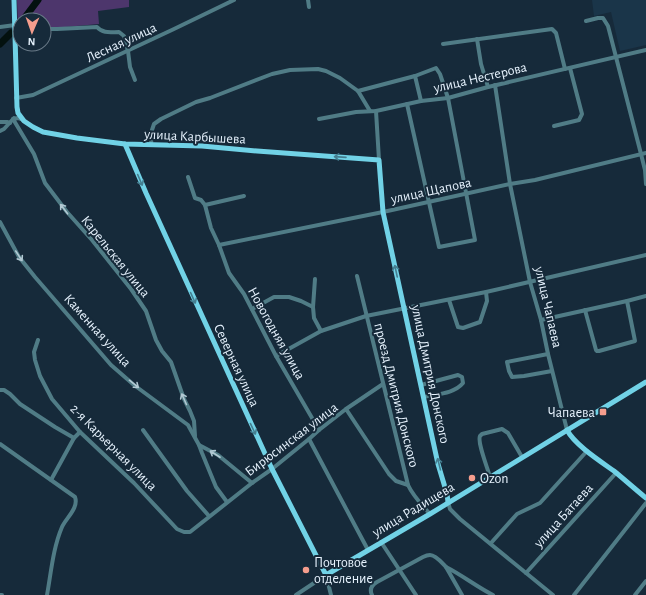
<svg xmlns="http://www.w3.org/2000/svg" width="646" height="595" viewBox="0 0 646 595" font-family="'Alegreya Sans',sans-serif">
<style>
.built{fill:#1a3549}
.green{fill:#4d366c}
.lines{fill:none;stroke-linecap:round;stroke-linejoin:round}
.river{stroke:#03110f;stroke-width:7}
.minor{stroke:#507c86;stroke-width:4}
.major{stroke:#71d2e6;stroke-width:5}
.oneway{stroke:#447e90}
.oneway2{stroke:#b2c9d3}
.poi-dot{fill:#f59d8d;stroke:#162a3a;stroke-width:1.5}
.labels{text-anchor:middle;stroke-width:4;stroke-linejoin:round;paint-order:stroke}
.street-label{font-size:14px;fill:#e6f2fd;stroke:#162a3a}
.poi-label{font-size:14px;fill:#e6f2fd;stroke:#162a3a;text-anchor:start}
</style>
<rect width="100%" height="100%" fill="#162a3a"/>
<path class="built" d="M592 0H646V45L620 51 611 12 594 16Z"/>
<path class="green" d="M17 0H129V7L98 11 99 24 54 28 44 27V20H20V29H18Z"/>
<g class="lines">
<g class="river">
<path d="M23 20 38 0"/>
<path d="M16 29 20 24"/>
<path d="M0 44 11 33"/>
</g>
<g class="minor">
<path d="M308 0 309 7"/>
<path d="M586 21 598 18H603L608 26 641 154 645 170 646 184"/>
<path d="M0 27 15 25"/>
<path d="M44 29H57L97 27C103 34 111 32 119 32L124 36 128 51 130 67 135 80"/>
<path d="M477 39 481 64 488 87"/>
<path d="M443 44 552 29 556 33 565 69"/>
<path d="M415 76 421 101"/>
<path d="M495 85 510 184 530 282 541 320 548 354 567 430"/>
<path d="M358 91 415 76 436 68 440 74 448 98 475 240 439 247 407 104"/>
<path d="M16 98 33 95 174 29 234 0"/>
<path d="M376 111 379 160"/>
<path d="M319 119 356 112 376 111 421 101 448 98 488 87 646 50"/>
<path d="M23 120 18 118 13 119 34 154 45 183 67 212 92 240 131 289 146 311 156 340 162 351 171 362 184 399 190 411 194 421 195 436"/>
<path d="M0 122H7L10 123"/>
<path d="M554 126 579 120 582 114 570 68"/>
<path d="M0 131 4 129 14 118"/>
<path d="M151 145 152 130 154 124 161 119 196 102 210 98 272 74 290 70 318 69 326 71 340 78 358 91 370 111"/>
<path d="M188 177 195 198 201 200 205 205 211 228 219 245 229 273 244 294 276 356 319 430"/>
<path d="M205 205 244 196"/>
<path d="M0 222 19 257 35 277 111 365 134 385 188 425 199 445 202 453 216 487 227 502"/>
<path d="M219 245 383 212 510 184 535 180 646 153"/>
<path d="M357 276 408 485C413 496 421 504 430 514"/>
<path d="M315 279 313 307 314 318 321 331"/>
<path d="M449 300 458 327 463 328 480 322 487 301 486 292"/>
<path d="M252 309 274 297H289L301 301 313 307"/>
<path d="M585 310 596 350 597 351H599L635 341 627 301"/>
<path d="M541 320 627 301 646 296"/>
<path d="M38 340 34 352 35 360 40 376 52 399 80 432 134 483 177 529 184 532H190L252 483 272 469 309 439 319 430 346 409 389 474 396 481 408 485"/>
<path d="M548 354 507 362 509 371 512 377 524 376 552 371"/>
<path d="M276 356 321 331 366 316 486 292 646 255"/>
<path d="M421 385 458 375 462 377 463 383C454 394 436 394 424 397"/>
<path d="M0 390H4L10 394 20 404 55 427 74 438"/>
<path d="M346 409 383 384"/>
<path d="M143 430 187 491 209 516"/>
<path d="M309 439 368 550"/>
<path d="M0 444 75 497C79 508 66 518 62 527 53 548 51 573 47 595"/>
<path d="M199 445 218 455 252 483"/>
<path d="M490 477C488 469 477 442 480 436 481 435 482 434 482 434L502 429 508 433 522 457"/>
<path d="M51 480 74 438 80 432"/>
<path d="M448 502 450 509 460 519 553 595"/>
<path d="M381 542 416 595"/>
<path d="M491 543 517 514 540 503 587 451"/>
<path d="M526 573 616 473"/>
<path d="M0 595H2"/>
<path d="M296 595 326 575 331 595"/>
<path d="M372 595C369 589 372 585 377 582L423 557C425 556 427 555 430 555 436 555 442 563 446 567"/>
<path d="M462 595 446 567C462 575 477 587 493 595"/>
<path d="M574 595 646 503"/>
<path d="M635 595 646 581"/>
</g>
<g class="major">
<path d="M14 0 17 107 18 113 24 121 33 127 43 132 77 138 125 144 202 146 257 151 379 160 383 212 438 464 447 494 448 502"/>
<path d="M125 144 146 193 272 469 326 575 430 514 646 382"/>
<path d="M567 430C575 445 600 461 614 471 625 480 635 489 646 498"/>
</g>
</g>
<defs><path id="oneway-shaft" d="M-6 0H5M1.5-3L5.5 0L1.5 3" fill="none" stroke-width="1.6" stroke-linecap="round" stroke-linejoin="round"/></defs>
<g class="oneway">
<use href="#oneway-shaft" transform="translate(340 157) rotate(-176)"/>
<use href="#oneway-shaft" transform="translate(140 180) rotate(67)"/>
<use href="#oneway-shaft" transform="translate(396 271) rotate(-102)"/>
<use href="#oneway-shaft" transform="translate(193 298) rotate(66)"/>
<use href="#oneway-shaft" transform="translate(253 429) rotate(65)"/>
<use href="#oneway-shaft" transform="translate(439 464) rotate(-104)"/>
</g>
<g class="oneway2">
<use href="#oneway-shaft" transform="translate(64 209) rotate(-127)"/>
<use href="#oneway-shaft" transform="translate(19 256) rotate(57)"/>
<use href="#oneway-shaft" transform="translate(134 384) rotate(39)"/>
<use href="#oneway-shaft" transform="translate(184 399) rotate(-114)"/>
<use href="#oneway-shaft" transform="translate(215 454) rotate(-147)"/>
</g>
<g class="poi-dot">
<rect x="599" y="408" width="8" height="8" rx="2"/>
<circle cx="472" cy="478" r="4"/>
<circle cx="306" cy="570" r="4"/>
</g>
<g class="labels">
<g class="street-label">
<text transform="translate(121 42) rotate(-25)" y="5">Лесная улица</text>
<text transform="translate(480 77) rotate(-13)" y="5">улица Нестерова</text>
<text transform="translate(195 136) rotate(3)" y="5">улица Карбышева</text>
<text transform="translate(431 190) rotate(-12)" y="5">улица Щапова</text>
<text transform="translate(116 256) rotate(51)" y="5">Карельская улица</text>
<text transform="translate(549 307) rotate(77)" y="5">улица Чапаева</text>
<text transform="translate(98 330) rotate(48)" y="5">Каменная улица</text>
<text transform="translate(277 333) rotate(61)" y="5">Новогодняя улица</text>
<text transform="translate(237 365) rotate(65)" y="5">Северная улица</text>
<text transform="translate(431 374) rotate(78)" y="5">улица Дмитрия Донского</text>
<text transform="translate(397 395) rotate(76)" y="5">проезд Дмитрия Донского</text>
<text transform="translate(291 439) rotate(-37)" y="5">Бирюсинская улица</text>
<text transform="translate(114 447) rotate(45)" y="5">2-я Карьерная улица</text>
<text transform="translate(413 509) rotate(-31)" y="5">улица Радищева</text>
<text transform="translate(563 515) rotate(-48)" y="5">улица Батаева</text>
</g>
<g class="poi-label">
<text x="595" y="417" text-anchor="end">Чапаева</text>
<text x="480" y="483">Ozon</text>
<text x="314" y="567">Почтовое<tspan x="314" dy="16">отделение</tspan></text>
</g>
</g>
<g transform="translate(32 32) rotate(182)"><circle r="19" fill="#162a3a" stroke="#697a88"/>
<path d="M0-3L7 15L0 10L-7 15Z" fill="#f59d8d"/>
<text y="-6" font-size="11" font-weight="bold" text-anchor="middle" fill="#e6f2fd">N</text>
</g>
</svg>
